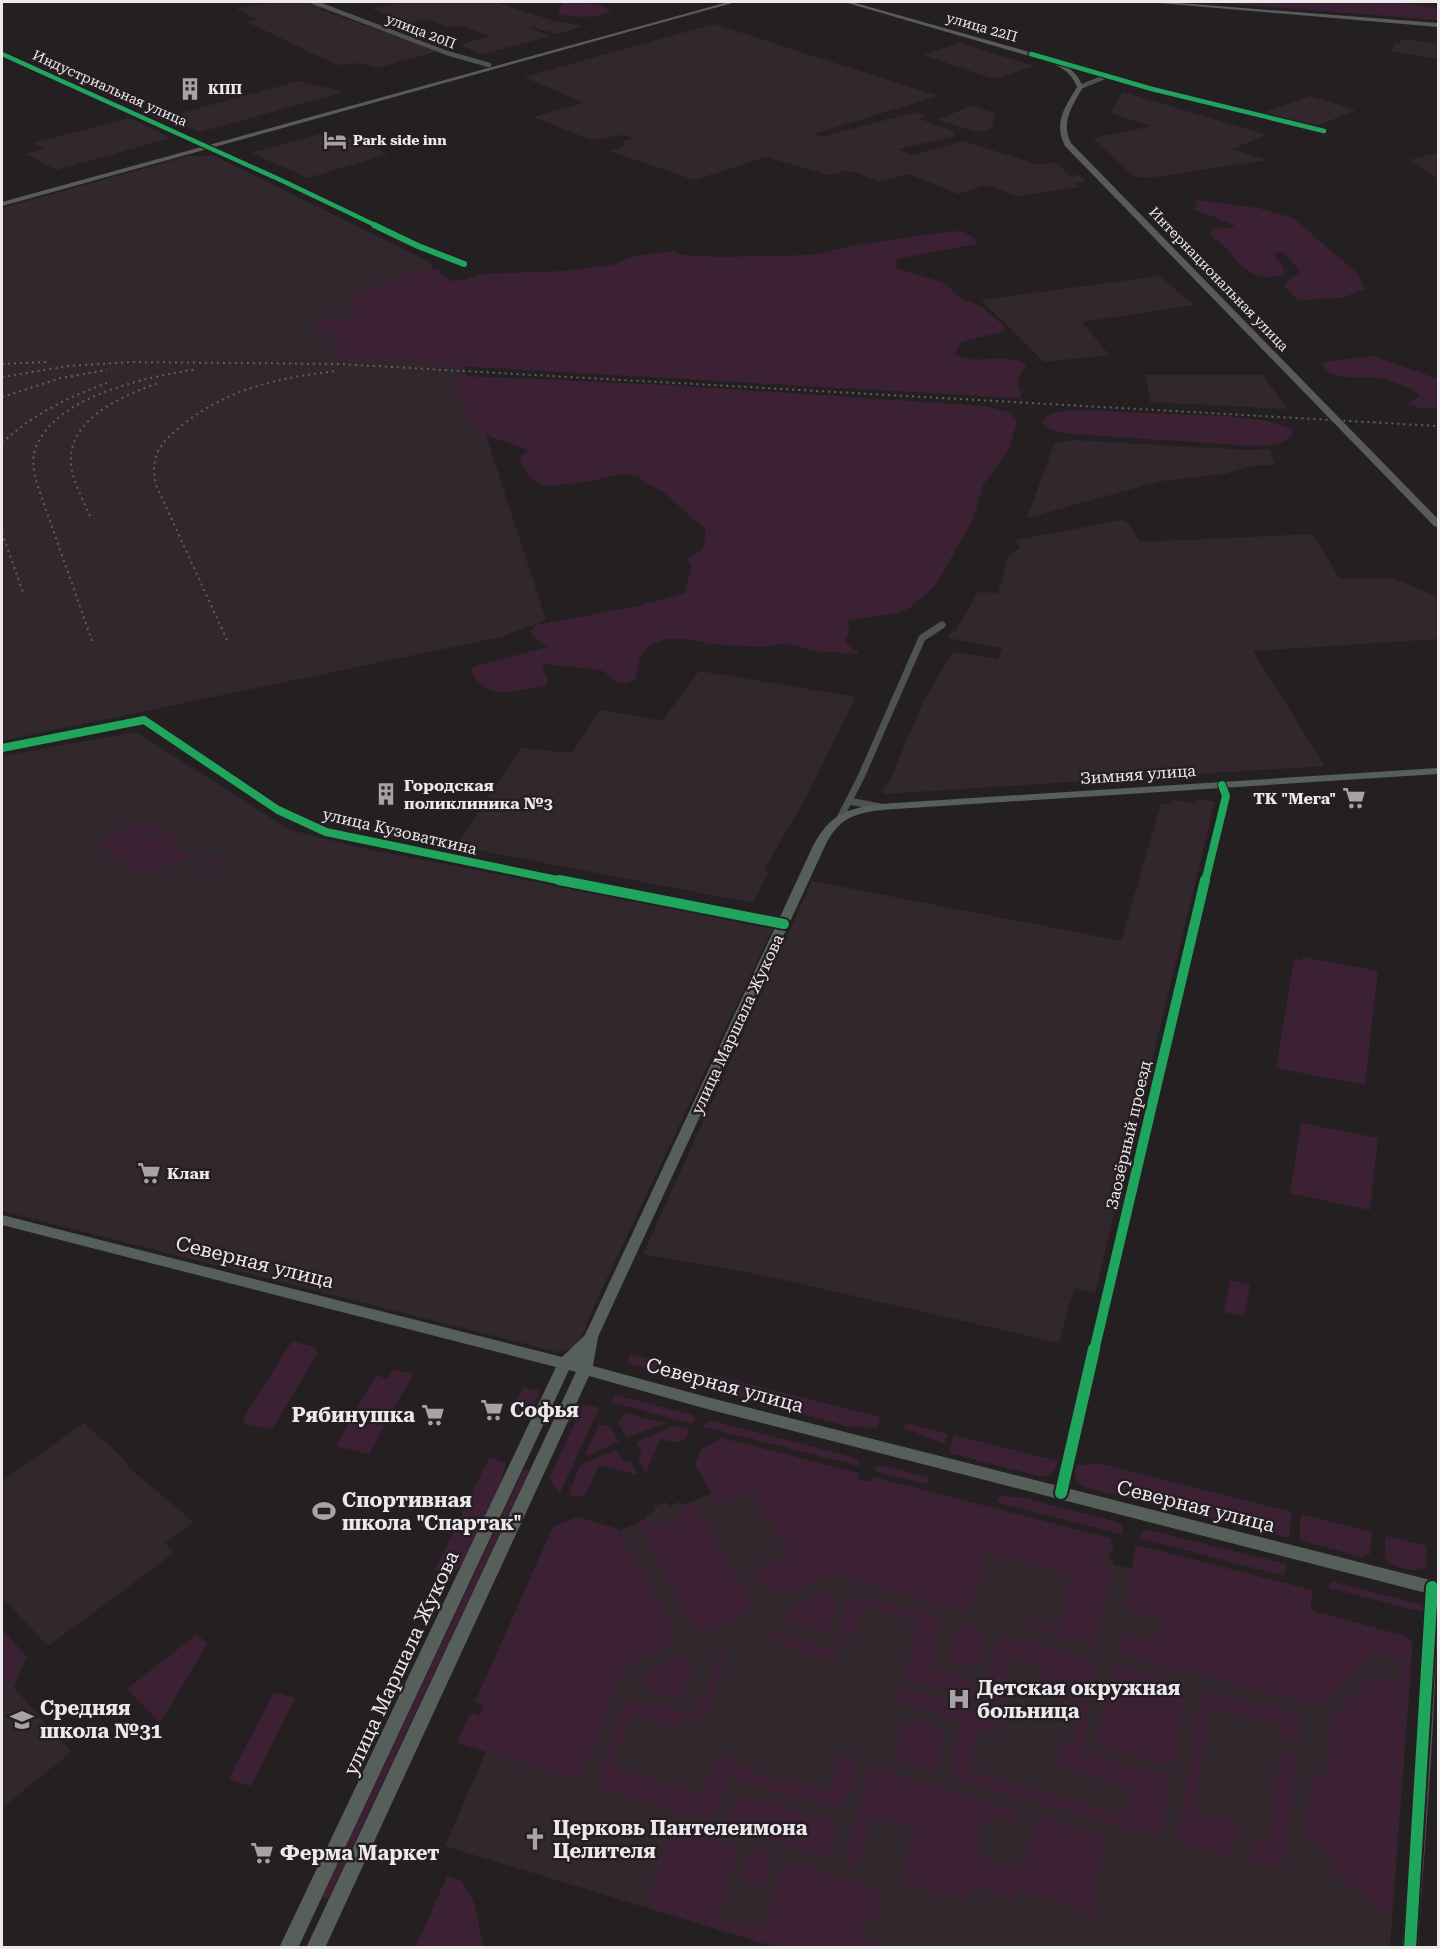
<svg xmlns="http://www.w3.org/2000/svg" width="1440" height="1949" viewBox="0 0 1440 1949" font-family="'Roboto Serif',serif">
<style>
.built{fill:#31272d}
.green{fill:#3c2135}
.lines{fill:none;stroke-linecap:round;stroke-linejoin:round}
.minor-far4{stroke:#4e5350;stroke-width:4.5}
.minor-far3{stroke:#4e5350;stroke-width:5}
.minor-far2{stroke:#4e5350;stroke-width:7}
.minor-far1{stroke:#4e5350;stroke-width:9}
.minor{stroke:#4e5350;stroke-width:11}
.tertiary{fill:#4e5350;fill-rule:evenodd}
.secondary{fill:#575f5a;fill-rule:evenodd}
.primary{fill:#575c59;fill-rule:evenodd}
.rail{stroke:#60605e;stroke-width:2;stroke-dasharray:2 4;stroke-linecap:butt}
.cycleway-far4-casing{stroke:#251f23;stroke-width:7}
.cycleway-far3-casing{stroke:#251f23;stroke-width:8}
.cycleway-far2-casing{stroke:#251f23;stroke-width:10}
.cycleway-far1-casing{stroke:#251f23;stroke-width:14}
.cycleway-casing{stroke:#251f23;stroke-width:16}
.cycleway-far4{stroke:#20a55d;stroke-width:4.5}
.cycleway-far3{stroke:#20a55d;stroke-width:6}
.cycleway-far2{stroke:#20a55d;stroke-width:8}
.cycleway-far1{stroke:#20a55d;stroke-width:10}
.cycleway{stroke:#20a55d;stroke-width:12}
.labels{text-anchor:middle;stroke-width:5;stroke-linejoin:round;paint-order:stroke}
.far-street-label{font-size:14px;fill:#ece8eb;stroke:#251f23}
.far-poi-label{font-size:14px;font-weight:bold;fill:#ece8eb;stroke:#251f23;text-anchor:start}
.street-label{font-size:16px;fill:#ece8eb;stroke:#251f23}
.poi-label{font-size:16px;font-weight:bold;fill:#ece8eb;stroke:#251f23;text-anchor:start}
.near-street-label{font-size:20px;fill:#ece8eb;stroke:#251f23}
.near-poi-label{font-size:20px;font-weight:bold;fill:#ece8eb;stroke:#251f23;text-anchor:start}
</style>
<rect width="100%" height="100%" fill="#242022"/>
<g class="built">
<path d="M274 2H306L320 7 319 9 438 51 377 68 361 63 337 65 247 22 257 19 236 9Z"/>
<path d="M400 2H495L551 20 582 26 559 34 531 27 529 28 551 36 483 54 460 45 490 36 460 26 449 27 426 19 410 23 372 9Z"/>
<path d="M714 24 938 96 814 134 820 137 917 112 927 116 920 119 956 132 952 134 956 136 899 149 912 155 964 141 1035 164 1057 163 1069 176 1080 175 1086 182 1075 183 1079 187 1017 196 986 185 958 194 909 174 879 182 856 172 844 171 829 175 766 157 694 180 610 151 626 146 623 142 632 138 623 135 591 140 533 117 584 103 524 77Z"/>
<path d="M1403 39 1438 44V59L1392 51 1394 44 1400 43Z"/>
<path d="M961 43 992 53 1034 66 994 79 923 55Z"/>
<path d="M299 81 344 92 200 132 166 117Z"/>
<path d="M1123 92 1267 135 1232 149 1267 160 1148 178 1133 176 1093 138 1152 126 1110 113Z"/>
<path d="M1310 96 1356 110 1312 128 1260 114Z"/>
<path d="M971 106 995 113 992 128 979 132 937 120Z"/>
<path d="M129 118 171 138 56 170 26 154 44 149 34 143Z"/>
<path d="M327 132 337 137 341 135 388 154 308 178 251 153Z"/>
<path d="M1438 154V179L1410 160 1428 155Z"/>
<path d="M188 156H215L430 262 546 620 501 637 2 741V208Z"/>
<path d="M1159 276 1194 305 1082 322 1109 355 1044 362 981 300Z"/>
<path d="M1146 375H1263L1287 409 1150 402Z"/>
<path d="M1073 440 1247 450 1270 449 1275 465H1255L1224 474 1161 481 1027 518 1054 444Z"/>
<path d="M1122 520 1127 522 1140 542 1313 534 1340 579 1393 578 1438 597V639L1253 651 1325 766 883 794 884 785H888L923 702 953 652 998 659 1002 648 948 638 951 632 956 630 978 592 998 593 1008 557 1020 548 1016 540Z"/>
<path d="M699 671 856 697 808 794 764 870 769 872 753 903 456 846 521 748 572 753 600 710 662 721Z"/>
<path d="M136 732 290 830 362 848 773 928 598 1297 584 1332 574 1348 557 1352 2 1211V756Z"/>
<path d="M1196 799 1215 802 1095 1293 1074 1288 1059 1343 762 1275 643 1254 812 881 1121 941 1161 803 1171 805 1172 800 1195 803Z"/>
<path d="M84 1423 127 1462V1466L193 1522 165 1543 174 1553 48 1646 2 1597V1481Z"/>
<path d="M733 1465 1102 1561 1104 1557 1114 1560 1113 1564 1413 1641 1390 1947H775L445 1846 587 1520 619 1531 646 1519 645 1516 655 1511 653 1507 666 1502 669 1506 679 1502 682 1506 723 1488Z"/>
<path d="M2 1629 27 1657 14 1688 71 1752 2 1808Z"/>
</g>
<g class="green">
<path d="M570 2 598 5 611 10C603 18 569 19 558 13L563 3Z"/>
<path d="M1209 2H1394L1438 8V20Z"/>
<path d="M1195 200 1258 208 1293 218 1359 275 1365 289 1342 298 1299 300 1284 286 1288 280 1300 272 1286 254 1280 251 1273 254 1284 268 1283 275C1243 285 1238 253 1210 235L1211 229 1230 228 1235 225 1193 209 1197 205Z"/>
<path d="M952 231 963 232 977 240 976 244 902 258 896 260V268L944 283 959 297 982 307 1004 326V330L1000 332 961 342 954 354C975 367 1007 351 1027 365 1018 376 1014 381 1022 394L1019 398 439 365 372 358H352L340 356 331 345 345 338 316 330V319C329 317 341 320 354 318L350 313 360 307 351 303 354 296C383 283 404 269 438 269L442 275 452 281 464 280 483 274 564 271 612 265 636 256 672 251 683 255 718 257 812 255 857 245Z"/>
<path d="M1372 356 1438 379V408H1422L1407 405 1420 395 1412 389 1381 378 1345 377 1330 373 1322 366 1325 362Z"/>
<path d="M462 376 667 385 985 406 1011 413 1017 421 1009 449 983 485 973 520 935 586 911 607 899 613 849 620 847 624 850 628 845 641 853 649 859 652 857 654 813 651 785 643 762 647 710 644 689 639H666L647 647 640 657 635 679C614 690 616 676 600 670L545 664 542 666 548 682 546 685C516 691 488 703 470 670L479 665 548 647 533 636 530 631 536 625 634 607 684 593 692 568 687 558 703 550 706 530 662 491 644 482 638 476 621 474 586 482 546 486 537 483 530 477 520 461 523 454 529 450C513 444 474 435 467 418 465 412 468 406 465 400 462 392 455 388 455 379Z"/>
<path d="M1072 410 1226 416 1268 421 1291 428 1294 433C1284 445 1270 445 1255 446L1071 434C1060 432 1049 431 1042 422L1051 413Z"/>
<path d="M141 820H146L167 834 161 837 148 832 132 838 121 831Z"/>
<path d="M119 832 130 839 120 848 126 857 119 860 98 846 100 841Z"/>
<path d="M168 835 176 840 175 845 208 865 224 857 229 861 205 869 187 856 171 864 158 855 169 846 162 838Z"/>
<path d="M143 836 160 838 164 843C162 860 139 862 127 855L124 850 126 844Z"/>
<path d="M157 856 169 865 146 876 121 861 128 857 142 862Z"/>
<path d="M1303 957 1378 971 1365 1085 1276 1068 1294 959 1302 960Z"/>
<path d="M1301 1123 1378 1138 1370 1210 1290 1193Z"/>
<path d="M1230 1280 1250 1285 1244 1317 1224 1312Z"/>
<path d="M292 1341 315 1347 318 1352 273 1428 267 1429 244 1423 243 1419Z"/>
<path d="M631 1354 880 1417 877 1428 846 1426 735 1396 708 1385 627 1363Z"/>
<path d="M393 1369 413 1374 369 1454 336 1446 376 1375 387 1379Z"/>
<path d="M523 1387 540 1391 528 1417 511 1412Z"/>
<path d="M615 1395 692 1415 695 1419 693 1424 611 1402Z"/>
<path d="M584 1404 599 1408 560 1493 551 1482V1474Z"/>
<path d="M624 1413 665 1423 627 1438 618 1423Z"/>
<path d="M712 1421 852 1457 859 1462V1466L703 1427 705 1423Z"/>
<path d="M906 1423 948 1434 945 1444 904 1428Z"/>
<path d="M599 1424 611 1427 619 1442 585 1456Z"/>
<path d="M675 1426 690 1430C684 1447 674 1442 660 1439L646 1472 638 1458 642 1453 636 1442Z"/>
<path d="M954 1435 1058 1461C1055 1473 1051 1476 1039 1476L949 1453Z"/>
<path d="M722 1438 858 1473V1479L869 1482 873 1477 1110 1538 1114 1552 1110 1551 1108 1558 1103 1557 1101 1568 1111 1571 1095 1645 1021 1626 1022 1621 1059 1630 1071 1575 986 1552 970 1613 833 1575 790 1592 763 1586 754 1573 758 1568 789 1554 752 1491 718 1505 695 1465 701 1449Z"/>
<path d="M616 1450 623 1461 631 1462 638 1475 599 1465 586 1494 580 1497 568 1495 581 1464Z"/>
<path d="M489 1458 506 1463 500 1486 461 1567 450 1573 435 1570Z"/>
<path d="M1102 1464 1292 1512 1289 1538 1084 1487C1076 1481 1071 1473 1078 1465Z"/>
<path d="M882 1465 930 1478 926 1484 874 1471 875 1468Z"/>
<path d="M524 1469 529 1471 328 1899 322 1897Z"/>
<path d="M1000 1496 1024 1498 1117 1522 1122 1525 1124 1535 1000 1503 997 1499Z"/>
<path d="M692 1501 753 1603C751 1612 715 1631 705 1631 699 1631 696 1628 693 1624L637 1523 647 1519 651 1526 662 1522 665 1526 677 1521 674 1516 684 1511 681 1506Z"/>
<path d="M1301 1514 1372 1532 1370 1554 1362 1557 1299 1540Z"/>
<path d="M577 1517 618 1529 674 1630 667 1647 663 1650 624 1669 585 1771 575 1779 457 1743 470 1713 480 1716 484 1705 475 1702 553 1527Z"/>
<path d="M1148 1530 1286 1564 1284 1576 1139 1538 1143 1531Z"/>
<path d="M1386 1536 1427 1546 1426 1566C1416 1574 1391 1568 1385 1557Z"/>
<path d="M1136 1545 1312 1590 1311 1607 1313 1611 1405 1636 1412 1643 1391 1918 1329 1869 1336 1860 1305 1834 1311 1778 1313 1775 1326 1776 1332 1715 1369 1678 1375 1676 1400 1682 1402 1660 1375 1652 1326 1701 1316 1706 1124 1655 1117 1645 1122 1633 1157 1640 1161 1620 1129 1610 1126 1605Z"/>
<path d="M1335 1582 1438 1609V1616L1329 1588 1330 1583Z"/>
<path d="M819 1594 828 1595 836 1601V1608L827 1630 820 1632 792 1621 788 1613 795 1605Z"/>
<path d="M859 1595 937 1617 941 1626 930 1668 985 1685 997 1640 1003 1635 1094 1660 1097 1671 1094 1681 1083 1685 1068 1680 1065 1694C1075 1698 1087 1699 1090 1712L1081 1752 1160 1774 1168 1780 1170 1787 1162 1831 1158 1835H1149L955 1779 949 1772 961 1720 897 1702 901 1688 999 1717 995 1734 978 1729 968 1770 1125 1816 1130 1787 1053 1765 1055 1753 1061 1755 1065 1740 1072 1742 1080 1702 1038 1690 1044 1665 1012 1656 1000 1707 904 1678 919 1622 864 1607 854 1639 843 1635 834 1661 771 1641 763 1629 834 1650 849 1602Z"/>
<path d="M967 1624C992 1631 984 1642 978 1663L967 1668 949 1660C947 1647 952 1626 967 1624Z"/>
<path d="M2 1631 25 1657 15 1678 2 1689Z"/>
<path d="M197 1634 207 1644 160 1723 127 1689Z"/>
<path d="M720 1650 726 1660 703 1722 682 1716 678 1728 632 1715 612 1767 701 1794 714 1760 726 1754 730 1755 729 1760 757 1769 756 1774 786 1784 788 1778 829 1791 840 1754 853 1757C859 1769 850 1797 841 1806L832 1808 729 1777C722 1794 722 1820 698 1819L605 1789 599 1784 598 1774 626 1704 638 1700 696 1716Z"/>
<path d="M677 1657 688 1659 693 1667 682 1697 674 1698 647 1688 644 1679 646 1674Z"/>
<path d="M1122 1666 1175 1681 1185 1689 1177 1745 1181 1754 1175 1763C1161 1766 1108 1751 1099 1740L1098 1734 1111 1672 1114 1667Z"/>
<path d="M1212 1691 1291 1712C1303 1718 1302 1728 1299 1739L1294 1742 1281 1740 1283 1726 1210 1707 1194 1811 1237 1823 1233 1850 1229 1856 1188 1846 1178 1836 1200 1697 1204 1693Z"/>
<path d="M274 1692 295 1698 251 1786 229 1779Z"/>
<path d="M914 1720 936 1725 944 1736C940 1751 940 1775 919 1769 911 1766 903 1764 897 1759L896 1752 903 1724Z"/>
<path d="M1280 1752 1292 1755 1296 1763 1286 1856 1278 1866 1269 1868 1250 1863 1253 1841 1268 1845Z"/>
<path d="M877 1769 1017 1810 1021 1814 1020 1818 1014 1822 989 1816 986 1826 980 1825 976 1845 982 1847 980 1857 1023 1870 1032 1826 1037 1819 1044 1818 1105 1836 1091 1919 1086 1918 1087 1910 1017 1888 1014 1899 972 1886 966 1896C956 1900 915 1887 906 1879L904 1871 914 1828 871 1817 859 1863 855 1866 848 1865 845 1859 867 1777 871 1771Z"/>
<path d="M748 1796 830 1821 837 1831C836 1843 834 1856 819 1856L737 1830 729 1820 734 1803 738 1798Z"/>
<path d="M672 1826 727 1842 735 1847 736 1857 717 1917 762 1930 781 1870 787 1863H795L875 1888 882 1900 877 1920 866 1917 861 1936 891 1947H779L645 1906Z"/>
<path d="M758 1851 766 1853 771 1860 764 1887 741 1880C744 1869 745 1853 758 1851Z"/>
<path d="M447 1876 462 1881 475 1905 483 1947H416Z"/>
</g>
<g class="lines">
<g class="minor-far4">
<path d="M313 2 447 53 489 65"/>
<path d="M2 54 285 182 377 226"/>
<path d="M1046 58 1152 89 1324 131"/>
<path d="M1080 87 1107 76"/>
</g>
<path class="minor-far3" d="M374 225 418 246 464 264"/>
<g class="minor-far2">
<path d="M2 748 144 720 278 810 326 832 567 882"/>
<path d="M849 801 880 807"/>
<path d="M841 816 861 777 922 638 942 625"/>
<path d="M1205 882 1226 796 1222 785"/>
</g>
<g class="minor-far1">
<path d="M559 880 784 924"/>
<path d="M1094 1351 1205 880"/>
</g>
<path class="minor" d="M1061 1493 1094 1349"/>
<path class="tertiary" d="M1432 1581 1437 1583C1440 1598 1437 1638 1436 1655 1433 1753 1424 1850 1418 1948H1402L1421 1682 1425 1587 1427 1583Z"/>
<path class="secondary" d="M1438 768V774L880 810C851 814 838 820 825 846L615 1300 598 1337 593 1366 707 1397 1438 1582V1596L707 1409 589 1376 325 1948H306L576 1372 569 1370 298 1948H279L556 1367 2 1225V1215L562 1357 585 1335 813 846C830 814 846 809 880 804Z"/>
<g class="primary">
<path d="M728 2H736L2 206V202Z"/>
<path d="M844 2H852L1033 53C1054 59 1075 65 1083 87 1073 105 1060 122 1071 143L1438 519V527L1434 526 1065 146C1053 123 1065 107 1077 87 1071 71 1058 65 1043 60Z"/>
<path d="M1147 2H1167L1438 23V27Z"/>
</g>
<g class="rail">
<path d="M2 364 46 362"/>
<path d="M2 377 68 366 132 362 339 364 1438 426"/>
<path d="M2 397 61 378 107 370"/>
<path d="M2 443C33 414 70 396 110 382"/>
<path d="M90 516C83 499 72 481 71 463 68 418 123 396 158 383"/>
<path d="M2 533 24 595"/>
<path d="M227 640 156 485C149 454 162 441 185 423 230 388 282 377 337 371"/>
<path d="M92 641 37 484C34 473 31 459 36 447 57 395 148 377 197 369"/>
</g>
<g class="cycleway-far4-casing">
<g id="cycleway-far4">
<path d="M2 54 285 182 377 226"/>
<path d="M1031 54 1152 89 1324 131"/>
</g>
</g>
<g class="cycleway-far3-casing">
<path id="cycleway-far3" d="M374 225 418 246 464 264"/>
</g>
<g class="cycleway-far2-casing">
<g id="cycleway-far2">
<path d="M2 748 144 720 278 810 326 832 567 882"/>
<path d="M1205 882 1226 796 1222 785"/>
</g>
</g>
<g class="cycleway-far1-casing">
<g id="cycleway-far1">
<path d="M559 880 784 924"/>
<path d="M1094 1351 1205 880"/>
</g>
</g>
<g class="cycleway-casing">
<g id="cycleway">
<path d="M1061 1493 1094 1349"/>
<path d="M1410 1948 1432 1587"/>
</g>
</g>
<use href="#cycleway-far4" class="cycleway-far4"/>
<use href="#cycleway-far3" class="cycleway-far3"/>
<use href="#cycleway-far2" class="cycleway-far2"/>
<use href="#cycleway-far1" class="cycleway-far1"/>
<use href="#cycleway" class="cycleway"/>
</g>
<defs>
<g id="building-bare" transform="scale(1.8)"><path d="M-4-6H4V6H1V3H-1V6H-4ZM-2.5-4.3h1.7v1.8h-1.7ZM.8-4.3h1.7v1.8H.8ZM-2.5-1h1.7V.8h-1.7ZM.8-1h1.7V.8H.8Z" fill="#a6a2a5" stroke="#251f23" stroke-width="2.5" paint-order="stroke"/></g>
<g id="hotel-bare" transform="scale(1.8)"><path d="M-6-4.5h1.5V1H6V5H4.5V3h-9V5H-6ZM-4 0a1.8 1.8 0 1 1 3.6 0ZM.5 0V-2.5h3Q6-2.5 6 0Z" fill="#a6a2a5" stroke="#251f23" stroke-width="2.5" paint-order="stroke"/></g>
<g id="supermarket-bare" transform="scale(1.8)"><path d="M-6-5.5h2.5l.6 2H6L4.5 2H-2.5L-4.4-4H-6ZM-1.5 3.2a1.3 1.3 0 1 0 .1 0ZM3 3.2a1.3 1.3 0 1 0 .1 0Z" fill="#a6a2a5" stroke="#251f23" stroke-width="2.5" paint-order="stroke"/></g>
<g id="stadium-bare" transform="scale(1.8)"><path d="M0-5a6.5 5 0 1 0 0 10a6.5 5 0 1 0 0-10ZM-3.5-1.8h7v3.6h-7Z" fill="#a6a2a5" stroke="#251f23" stroke-width="2.5" paint-order="stroke"/></g>
<g id="hospital-bare" transform="scale(1.8)"><path d="M-5-5h3v3.5h4V-5h3V5h-3V1.5h-4V5h-3Z" fill="#a6a2a5" stroke="#251f23" stroke-width="2.5" paint-order="stroke"/></g>
<g id="school-bare" transform="scale(1.8)"><path d="M0-5L7-2L0 1L-7-2ZM-4 1L0 2.5L4 1V4Q0 6-4 4Z" fill="#a6a2a5" stroke="#251f23" stroke-width="2.5" paint-order="stroke"/></g>
<g id="church-bare" transform="scale(1.8)"><path d="M-1.2-6h2.4v3.5h3.3v2.4h-3.3V6h-2.4V-.1h-3.3v-2.4h3.3Z" fill="#a6a2a5" stroke="#251f23" stroke-width="2.5" paint-order="stroke"/></g>
</defs>
<g fill-rule="evenodd">
<use href="#building-bare" x="190" y="89"/>
<use href="#hotel-bare" x="335" y="140"/>
<use href="#building-bare" x="386" y="794"/>
<use href="#supermarket-bare" x="1354" y="798"/>
<use href="#supermarket-bare" x="149" y="1173"/>
<use href="#supermarket-bare" x="492" y="1410"/>
<use href="#supermarket-bare" x="433" y="1415"/>
<use href="#stadium-bare" x="324" y="1511"/>
<use href="#hospital-bare" x="959" y="1699"/>
<use href="#school-bare" x="22" y="1720"/>
<use href="#church-bare" x="535" y="1839"/>
<use href="#supermarket-bare" x="262" y="1853"/>
</g>
<g class="labels">
<g class="far-street-label">
<text transform="translate(982 27) rotate(16)" y="5">улица 22П</text>
<text transform="translate(421 31) rotate(21)" y="5">улица 20П</text>
<text transform="translate(110 88) rotate(24)" y="5">Индустриальная улица</text>
<text transform="translate(1219 279) rotate(46)" y="5">Интернациональная улица</text>
</g>
<g class="far-poi-label">
<text x="208" y="94">КПП</text>
<text x="353" y="145">Park side inn</text>
</g>
<g class="street-label">
<text transform="translate(1138 774) rotate(-4)" y="6">Зимняя улица</text>
<text transform="translate(400 831) rotate(13)" y="6">улица Кузоваткина</text>
<text transform="translate(737 1024) rotate(-65)" y="6">улица Маршала Жукова</text>
<text transform="translate(1128 1135) rotate(-77)" y="6">Заозёрный проезд</text>
</g>
<g class="poi-label">
<text x="404" y="791">Городская<tspan x="404" dy="18">поликлиника №3</tspan></text>
<text x="1336" y="804" text-anchor="end">ТК "Мега"</text>
<text x="167" y="1179">Клан</text>
</g>
<g class="near-street-label">
<text transform="translate(255 1262) rotate(14)" y="7">Северная улица</text>
<text transform="translate(725 1385) rotate(15)" y="7">Северная улица</text>
<text transform="translate(1196 1506) rotate(14)" y="7">Северная улица</text>
<text transform="translate(401 1663) rotate(-65)" y="7">улица Маршала Жукова</text>
</g>
<g class="near-poi-label">
<text x="510" y="1417">Софья</text>
<text x="415" y="1422" text-anchor="end">Рябинушка</text>
<text x="342" y="1507">Спортивная<tspan x="342" dy="23">школа "Спартак"</tspan></text>
<text x="977" y="1695">Детская окружная<tspan x="977" dy="23">больница</tspan></text>
<text x="40" y="1715">Средняя<tspan x="40" dy="23">школа №31</tspan></text>
<text x="553" y="1835">Церковь Пантелеимона<tspan x="553" dy="23">Целителя</tspan></text>
<text x="280" y="1860">Ферма Маркет</text>
</g>
</g>
<rect width="1440" height="1949" fill="none" stroke="#ece8eb" stroke-width="6"/>
</svg>
